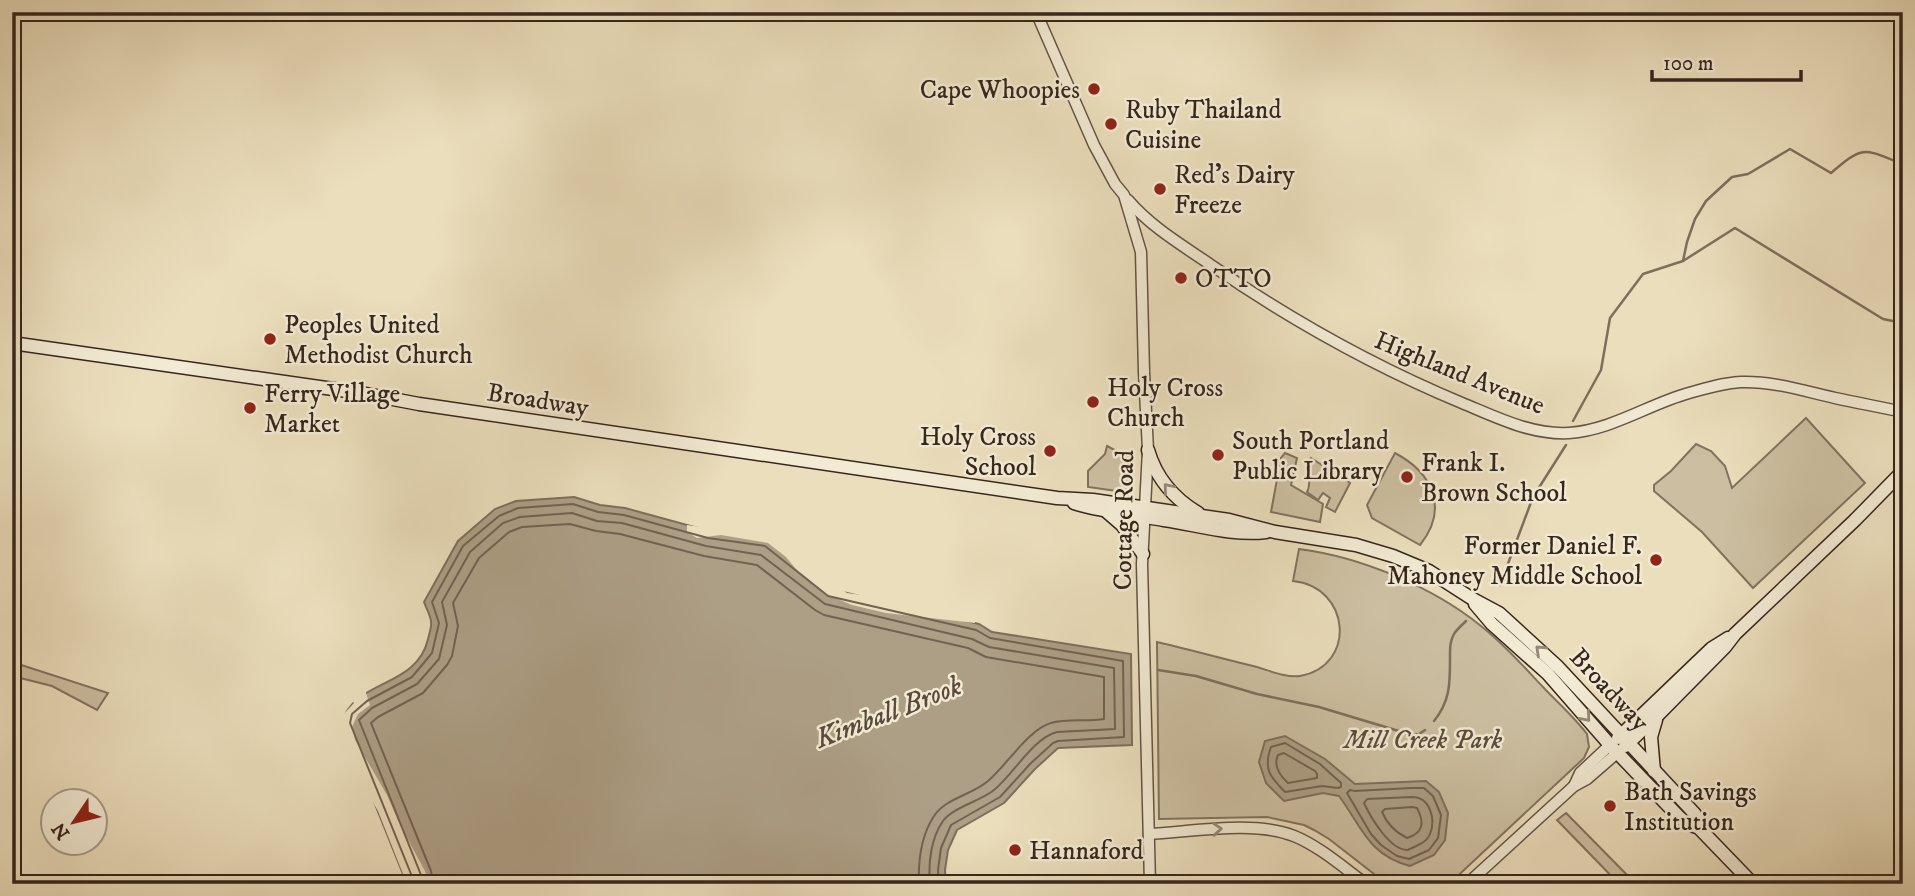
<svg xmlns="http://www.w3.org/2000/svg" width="1915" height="896" viewBox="0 0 1915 896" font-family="'IM FELL DW Pica',serif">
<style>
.green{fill:#ccbfa1;stroke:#81725f;stroke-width:2}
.water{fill:#ad9f86;stroke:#7d6f5c;stroke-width:2}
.pier{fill:#ebdebc}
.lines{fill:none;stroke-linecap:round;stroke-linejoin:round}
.shore{stroke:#726252;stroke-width:2}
.stream{stroke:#7d6f5c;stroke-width:2.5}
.tertiary-casing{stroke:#635445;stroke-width:13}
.secondary-casing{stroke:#36261d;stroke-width:15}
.tertiary{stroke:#f2ead3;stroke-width:10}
.secondary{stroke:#f2ead3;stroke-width:12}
.oneway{stroke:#948878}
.poi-dot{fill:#8f2418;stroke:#f2ead3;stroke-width:2.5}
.labels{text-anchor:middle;stroke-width:5;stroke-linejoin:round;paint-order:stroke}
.poi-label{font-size:26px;fill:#36261d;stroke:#f2ead3;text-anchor:start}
.street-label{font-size:26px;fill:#36261d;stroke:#f2ead3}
.park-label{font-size:26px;font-style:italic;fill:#5c4c3e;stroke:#f2ead3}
.water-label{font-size:28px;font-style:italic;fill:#5a4a3c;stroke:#f2ead3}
</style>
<rect width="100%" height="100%" fill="#ebdebc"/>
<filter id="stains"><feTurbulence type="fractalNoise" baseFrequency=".00286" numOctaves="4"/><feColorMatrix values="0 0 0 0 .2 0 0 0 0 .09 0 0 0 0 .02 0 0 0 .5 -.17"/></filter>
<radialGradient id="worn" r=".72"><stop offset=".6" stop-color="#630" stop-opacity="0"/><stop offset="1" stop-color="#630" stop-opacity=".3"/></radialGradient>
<g class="green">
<path d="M1806 418 1865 483 1753 588 1702 532 1654 491V485L1671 471 1696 444 1711 451 1725 466 1732 488Z"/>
<path d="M1107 446 1132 459 1131 493 1088 487V471L1105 454Z"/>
<path d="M1285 453 1297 458 1291 485 1323 504 1320 522 1271 512 1281 458Z"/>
<path d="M1395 453C1433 473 1449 509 1420 545L1372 518 1367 505Z"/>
<path d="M1311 458 1350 483 1335 512 1326 507 1330 498 1323 493 1318 500 1307 492C1313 481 1305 469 1311 458Z"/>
<path d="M1299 549C1361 557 1433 587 1481 626 1504 644 1523 666 1543 687 1557 702 1574 717 1587 734L1589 747 1584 758 1449 884H1387L1329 839 1314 830 1304 825 1267 817 1159 819 1157 642C1191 650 1224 659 1257 667 1270 671 1287 678 1300 676 1357 666 1351 587 1293 581Z"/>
<path d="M12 662 108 693 97 710 52 686 12 676Z"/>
<path d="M1566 813 1636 884H1619L1557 820Z"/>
</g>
<g class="water">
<path d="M574 497 600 505 625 508 709 531 768 540 830 589 979 624 992 632 1131 654 1132 745 1058 748 1035 769 1004 803 957 830 948 850 945 870 946 884H407L342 722C355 679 417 688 428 639 429 634 432 627 431 622 431 616 426 608 424 602L458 541 495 509 516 501Z"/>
<path d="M1285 736 1325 759 1355 784 1426 781 1439 792 1448 813 1445 840 1434 855 1410 866C1368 855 1362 827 1339 796L1323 793 1284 801 1266 783 1259 762 1265 741Z"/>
</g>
<g class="pier">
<path d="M687 525 765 536 783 547 832 586 840 588 847 593 884 598 975 619V623L886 613 852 605 828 595 796 569 786 557 768 543 721 535 697 538 687 532Z"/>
<path d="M365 690 370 705 358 714 352 727 355 740 387 795 400 825 425 871 429 884H407L378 811 366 791 340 727V718L354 703 352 700Z"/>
</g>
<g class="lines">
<g class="shore">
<path d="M1285 743 1320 764 1341 783V787L1338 788 1322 786 1285 792C1270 777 1263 769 1271 747Z"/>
<path d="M1284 753 1315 771 1317 774V778L1288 783C1279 775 1273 766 1278 755Z"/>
<path d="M1411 788H1424L1433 796 1441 815 1438 838 1429 850 1409 859 1397 856 1381 845 1371 834 1347 793 1350 790 1355 791Z"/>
<path d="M1412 797C1430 797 1436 819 1430 834 1428 839 1423 843 1418 845 1417 846 1409 849 1408 850 1390 851 1370 816 1364 803L1367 799Z"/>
<path d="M1412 807 1417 808C1425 823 1423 833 1407 838 1395 832 1387 824 1382 812L1385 809Z"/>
<path d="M413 884V879L350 723 352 714 367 701 412 677 432 653 439 623 432 602 463 546 499 516 518 508 573 504 598 512 624 515 708 538 765 546 828 596 976 630 990 638 1123 661 1124 737 1058 741 1053 743 1030 764 1000 797 951 825 941 848 938 870 939 884"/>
<path d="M422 884 421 875 359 720 372 708 417 684 439 659 447 625 442 602 470 552 503 523 520 517 572 513 597 521 622 523 706 546 761 555 825 604 972 639 989 647 1114 668 1115 729 1057 732C1033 738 1013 775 994 790 981 801 953 807 943 821 931 838 928 863 930 884"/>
<path d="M433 884 431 871 371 723 378 717 423 693 447 665 452 656 458 626 453 603 479 558 509 532 522 527 570 524 596 531 620 534 704 556 757 565 815 610 824 615 968 648 986 657 1104 677V719C1087 722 1067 718 1051 723 1029 729 1005 767 988 781 972 795 946 798 934 816 921 836 918 861 919 884"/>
</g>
<g class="stream">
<path d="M1683 261 1687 242 1695 219 1706 201 1732 177 1748 174 1790 149 1831 173C1865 144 1863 149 1903 164"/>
<path d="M1573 421 1601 370 1610 318 1643 274 1683 261 1735 228 1883 319 1903 323"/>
<path d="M1500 585 1533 497 1566 445"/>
<path d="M1158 670 1196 676 1257 694 1319 707 1412 735 1419 734 1425 730"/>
<path d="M1434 721C1451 700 1450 681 1450 656 1450 648 1450 641 1454 634 1457 629 1462 625 1466 621"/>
</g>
<g class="tertiary-casing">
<g id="tertiary">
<path d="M1036 12 1094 145 1115 184 1124 195 1141 252 1144 372 1148 450 1142 564 1150 884"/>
<path d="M1128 200C1151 227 1182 245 1211 265 1291 320 1373 366 1462 403 1496 417 1531 435 1569 433 1612 430 1649 404 1689 393 1706 388 1723 383 1741 382 1773 381 1804 391 1835 398 1858 403 1880 407 1903 412"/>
<path d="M1574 786 1580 773 1610 745"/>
<path d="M1149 834C1191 832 1254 820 1294 836 1319 846 1344 868 1366 884"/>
<path d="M1467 884 1574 786 1587 779 1617 753"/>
</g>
</g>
<g class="secondary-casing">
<g id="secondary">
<path d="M12 343 361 393 419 404 1057 498 1093 500 1229 520 1275 532 1356 545 1393 556 1429 571 1471 598 1499 613 1558 667 1695 814 1699 828"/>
<path d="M1148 450C1156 478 1173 498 1198 513"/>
<path d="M1074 503C1103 512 1134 515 1164 520 1198 525 1232 536 1266 532"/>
<path d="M1107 512 1122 525 1143 554"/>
<path d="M1475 604 1492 624 1548 674 1610 745 1678 816 1686 823 1699 828 1753 884"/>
<path d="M1618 738 1712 648 1728 638"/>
<path d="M1625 746 1656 717 1725 647 1735 634 1855 520 1903 471"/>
<path d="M1654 771 1651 737 1656 720"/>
</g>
</g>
<use href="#tertiary" class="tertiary"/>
<use href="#secondary" class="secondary"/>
</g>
<defs><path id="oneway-chevron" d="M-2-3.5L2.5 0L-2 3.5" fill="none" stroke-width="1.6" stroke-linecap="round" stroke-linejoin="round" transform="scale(1.75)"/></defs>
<g class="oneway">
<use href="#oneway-chevron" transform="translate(1168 488) rotate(-130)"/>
<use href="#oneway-chevron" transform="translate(1540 650) rotate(-137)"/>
<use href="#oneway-chevron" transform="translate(1586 717) rotate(49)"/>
<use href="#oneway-chevron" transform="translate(1217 829) rotate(-4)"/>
</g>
<g class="poi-dot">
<circle cx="1094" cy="89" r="7"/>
<circle cx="1111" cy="124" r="7"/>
<circle cx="1160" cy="189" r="7"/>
<circle cx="1181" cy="278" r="7"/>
<circle cx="270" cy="339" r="7"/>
<circle cx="1093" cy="402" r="7"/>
<circle cx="250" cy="408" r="7"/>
<circle cx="1050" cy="451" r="7"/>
<circle cx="1218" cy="455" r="7"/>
<circle cx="1407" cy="477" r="7"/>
<circle cx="1656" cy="560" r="7"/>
<circle cx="1610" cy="806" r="7"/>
<circle cx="1015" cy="850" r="7"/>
</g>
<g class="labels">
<g class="poi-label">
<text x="1080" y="98" text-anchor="end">Cape Whoopies</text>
<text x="1125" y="118">Ruby Thailand<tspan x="1125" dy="30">Cuisine</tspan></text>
<text x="1174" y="183">Red's Dairy<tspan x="1174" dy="30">Freeze</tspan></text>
<text x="1195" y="287">OTTO</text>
<text x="284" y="333">Peoples United<tspan x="284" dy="30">Methodist Church</tspan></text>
<text x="1107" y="396">Holy Cross<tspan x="1107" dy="30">Church</tspan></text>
<text x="264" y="402">Ferry Village<tspan x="264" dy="30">Market</tspan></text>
<text x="1036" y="445" text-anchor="end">Holy Cross<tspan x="1036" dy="30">School</tspan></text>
<text x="1232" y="449">South Portland<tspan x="1232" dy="30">Public Library</tspan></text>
<text x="1421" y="471">Frank I.<tspan x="1421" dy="30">Brown School</tspan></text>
<text x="1642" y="554" text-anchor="end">Former Daniel F.<tspan x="1642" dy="30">Mahoney Middle School</tspan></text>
<text x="1624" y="800">Bath Savings<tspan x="1624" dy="30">Institution</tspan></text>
<text x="1029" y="859">Hannaford</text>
</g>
<g class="street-label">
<text transform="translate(1460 372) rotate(22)" y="9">Highland Avenue</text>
<text transform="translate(538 399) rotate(9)" y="9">Broadway</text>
<text transform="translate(1123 520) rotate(-89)" y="9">Cottage Road</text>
<text transform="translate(1610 689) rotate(47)" y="9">Broadway</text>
</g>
<g class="park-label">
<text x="1423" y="748">Mill Creek Park</text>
</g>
<g class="water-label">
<text transform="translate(888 711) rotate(-21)" y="10">Kimball Brook</text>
</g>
</g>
<rect width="1915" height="896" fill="none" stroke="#ebdebc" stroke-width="42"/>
<rect x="14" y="14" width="1887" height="868" fill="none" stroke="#36261d" stroke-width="3.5"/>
<rect x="21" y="21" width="1873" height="854" fill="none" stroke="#36261d" stroke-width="2"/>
<g transform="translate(74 822) rotate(235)"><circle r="33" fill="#f2ead3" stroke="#a79c8a" stroke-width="2"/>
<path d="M0-5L12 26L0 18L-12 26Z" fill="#8f2418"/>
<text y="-10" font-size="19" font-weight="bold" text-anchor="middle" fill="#36261d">N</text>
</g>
<path d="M1652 70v10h149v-10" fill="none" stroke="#36261d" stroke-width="3.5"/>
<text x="1663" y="70" font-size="21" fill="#36261d" stroke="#f2ead3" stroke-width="5" paint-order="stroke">100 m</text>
<rect width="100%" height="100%" filter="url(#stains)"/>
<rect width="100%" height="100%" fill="url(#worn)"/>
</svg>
